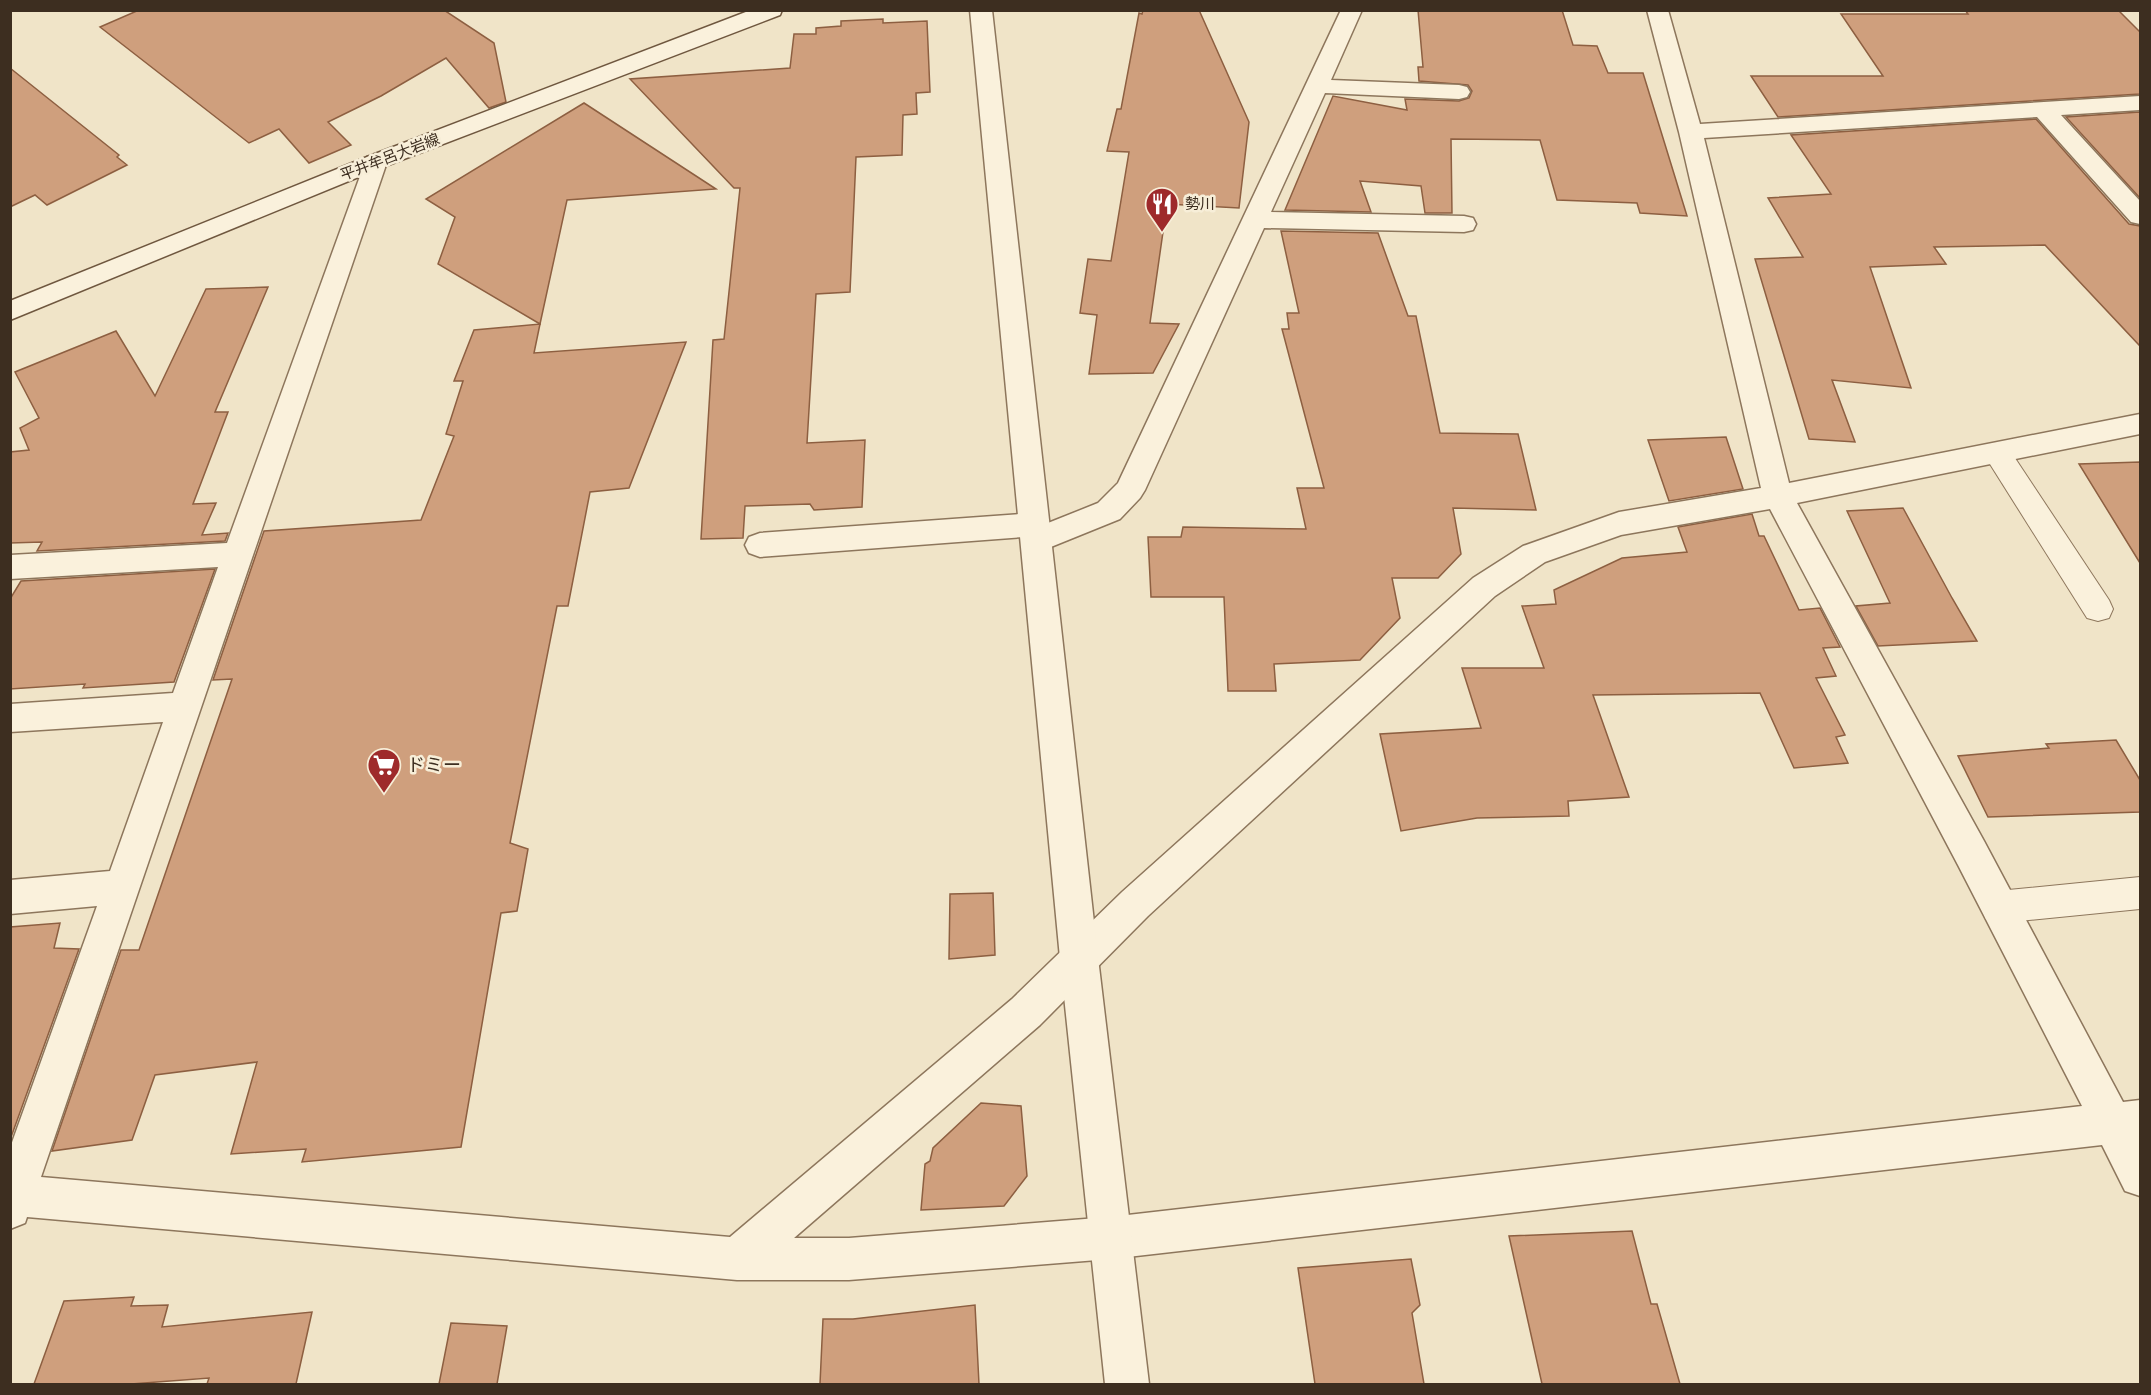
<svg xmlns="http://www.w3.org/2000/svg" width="2151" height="1395" viewBox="0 0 2151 1395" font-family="Spectral,'Noto Sans JP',serif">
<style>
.building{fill:#cf9f7d;stroke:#8d5f41;stroke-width:1.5}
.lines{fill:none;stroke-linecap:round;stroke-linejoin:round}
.service-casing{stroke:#8d765c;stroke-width:2}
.minor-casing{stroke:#8d765c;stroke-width:3}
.tertiary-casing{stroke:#8d765c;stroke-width:3}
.secondary-casing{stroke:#6f573f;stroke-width:3}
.service{fill:#faf1dc;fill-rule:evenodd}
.minor{fill:#faf1dc;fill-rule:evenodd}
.tertiary{fill:#faf1dc;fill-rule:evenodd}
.secondary{fill:#faf1dc;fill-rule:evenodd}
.labels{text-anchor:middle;stroke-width:5;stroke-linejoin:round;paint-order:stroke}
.far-street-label{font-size:15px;fill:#3d2e20;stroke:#f7eed8}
.far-poi-label{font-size:15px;fill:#3d2e20;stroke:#f7eed8;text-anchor:start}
.poi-label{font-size:18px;fill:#3d2e20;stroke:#f7eed8;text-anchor:start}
</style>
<rect width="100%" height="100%" fill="#f0e4c8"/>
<g class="building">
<path d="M139 10H444L494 43 506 102 489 108 446 58 381 96 328 122 351 145 309 163 279 129 249 143 100 27Z"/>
<path d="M1143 10H1199L1249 122 1239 208 1167 204 1150 323 1179 324 1153 373 1089 374 1097 315 1080 313 1088 259 1111 261 1129 152 1107 151 1117 109H1121L1139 13 1142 14Z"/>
<path d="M1418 10H1562L1573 45 1597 46 1608 73H1643L1687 216 1640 213 1637 203 1557 200 1540 140 1451 139 1452 213H1425L1421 186 1360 181 1371 212 1285 210 1333 96 1407 110 1405 99 1459 101 1469 98 1472 91 1468 85 1419 81 1418 67H1423Z"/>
<path d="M1965 10H2118L2140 32V94L1778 117 1751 76H1883L1841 14H1968Z"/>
<path d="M883 19V23L927 21 930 92 916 93 917 114 903 115 902 155 856 157 850 292 816 294 807 443 865 440 862 507 814 510 810 504 745 506 743 538 701 539 713 340 724 339 740 188H734L630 79 790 68 794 34H816V28L841 26V21Z"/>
<path d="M10 68 119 155 117 157 127 165 47 205 35 195 10 207Z"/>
<path d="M584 103 716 189 567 200 540 324 438 264 455 217 426 199Z"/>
<path d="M2140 112V198L2066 117Z"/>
<path d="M2036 119 2129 224 2140 226V346L2045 245 1934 247 1946 264 1870 267 1911 388 1832 380 1855 442 1809 439 1755 259 1803 257 1768 198 1831 194 1791 135Z"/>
<path d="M1281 231 1378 233 1408 316H1416L1440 433 1518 434 1536 510 1453 508 1461 554 1438 578H1392L1400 618 1360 660 1274 664 1276 691H1228L1224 597H1151L1148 537H1181L1183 527 1306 529 1297 488H1324L1282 329H1289L1287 313H1299Z"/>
<path d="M268 287 215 412H228L193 504 216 503 202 535 228 533 225 541 37 551 42 542 10 543V452L29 450 20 428 39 418 15 372 116 331 155 396 206 289Z"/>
<path d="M540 324 534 353 686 342 629 488 590 492 568 606H557L510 843 528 849 517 911 501 913 461 1147 302 1162 306 1149 231 1154 257 1062 155 1075 132 1140 52 1151 121 950H139L232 679 213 680 264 531 421 520 454 436 446 434 463 381H454L474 330Z"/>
<path d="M1726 437 1743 489 1669 501 1648 440Z"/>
<path d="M2140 462V563L2079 464Z"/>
<path d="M1903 508 1952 598 1977 641 1878 646 1856 606 1890 603 1847 511Z"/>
<path d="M1752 514 1759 536H1764L1799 610 1820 608 1840 647 1823 648 1836 676 1816 678 1845 735 1836 737 1848 763 1794 768 1760 693 1593 695 1629 797 1568 801 1569 816 1477 818 1401 831 1380 734 1481 728 1462 668H1544L1522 606 1556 604 1554 590 1622 558 1687 552 1678 527Z"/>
<path d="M215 569 174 682 83 688 85 684 10 689V599L21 581Z"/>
<path d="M2116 740 2140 780V812L1988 817 1958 756 2049 748 2046 744Z"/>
<path d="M993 893 995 955 949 959 950 894Z"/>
<path d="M60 923 54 948 79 949 10 1140V927Z"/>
<path d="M981 1103 1021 1106 1027 1176 1004 1206 921 1210 925 1164 930 1161 933 1148Z"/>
<path d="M1632 1231 1651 1304H1657L1680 1384H1542L1509 1236Z"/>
<path d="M1411 1259 1420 1305 1412 1313 1424 1384H1315L1298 1268Z"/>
<path d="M134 1297 131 1306 168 1305 162 1327 312 1312 296 1384H207L209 1378 131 1384H34L64 1301Z"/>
<path d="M975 1305 979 1384H820L823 1319H853Z"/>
<path d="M451 1323 507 1326 497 1384H439Z"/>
</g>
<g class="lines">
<g class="service-casing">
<g id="service">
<path d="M1997 443 2007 446 2109 600 2113 609 2109 618 2098 621 2087 618 1983 453 1987 446Z"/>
<path d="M2140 877V909L1998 923 1986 919 1981 907 1986 895 1998 891Z"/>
</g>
</g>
<g class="minor-casing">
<g id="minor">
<path d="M1341 10H1362L1331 80 1459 85 1467 87 1470 92 1467 97 1459 99 1325 93 1271 212 1464 216 1473 218 1476 224 1473 230 1464 232 1264 228 1145 490 1140 498 1120 519 1036 553 1025 549 1021 541 1023 537 760 557 749 553 745 545 749 537 760 533 1034 513 1045 517 1048 523 1098 503 1118 483Z"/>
<path d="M1647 10H1668L1700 124 2140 96V110L2061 115 2140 201V224L2131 222 2037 117 1704 138 1789 483 2140 414V434L1797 503 1984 841 2123 1102 2140 1100V1196L2125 1191 2102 1145 1110 1259 849 1280H737L27 1217 25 1223 10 1229V1148L97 906 10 914V880L110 871 163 722 10 732V704L173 693 218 567 10 579V555L227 543 367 157 375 155 383 157 387 162 41 1177 730 1237 1012 999 1122 892 1473 578 1523 546 1619 512 1761 488 1679 132ZM1770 509 1958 865 2082 1106 1110 1217 849 1238H794L1040 1025 1148 916 1495 596 1545 562 1621 535Z"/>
</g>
</g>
<g class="tertiary-casing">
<path id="tertiary" d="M970 10H992L1098 958 1149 1384H1105L1060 958Z"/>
</g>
<g class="secondary-casing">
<path id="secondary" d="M751 10H782L780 15 383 167 10 320V301L367 157Z"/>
</g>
<use href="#service" class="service"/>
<use href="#minor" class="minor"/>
<use href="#tertiary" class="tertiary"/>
<use href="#secondary" class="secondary"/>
</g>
<defs>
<g id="restaurant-pin" transform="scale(1.725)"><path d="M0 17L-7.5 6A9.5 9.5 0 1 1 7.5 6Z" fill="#9e2a2b" stroke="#f7eed8"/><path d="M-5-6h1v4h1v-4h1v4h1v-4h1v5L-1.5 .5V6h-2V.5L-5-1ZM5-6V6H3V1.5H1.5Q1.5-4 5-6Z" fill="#fff"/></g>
<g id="supermarket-pin" transform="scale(1.725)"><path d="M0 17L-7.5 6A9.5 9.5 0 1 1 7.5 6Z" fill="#9e2a2b" stroke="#f7eed8"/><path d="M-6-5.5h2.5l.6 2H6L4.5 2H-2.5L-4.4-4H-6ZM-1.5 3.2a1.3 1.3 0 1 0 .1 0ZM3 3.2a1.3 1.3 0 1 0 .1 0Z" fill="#fff"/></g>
</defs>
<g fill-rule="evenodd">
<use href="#restaurant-pin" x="1162" y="204"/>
<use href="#supermarket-pin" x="384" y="765"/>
</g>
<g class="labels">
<g class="far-street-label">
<text transform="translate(390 157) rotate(-21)" y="5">平井牟呂大岩線</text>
</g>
<g class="far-poi-label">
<text x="1185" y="209">勢川</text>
</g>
<g class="poi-label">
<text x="407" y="771">ドミー</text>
</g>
</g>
<rect width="2151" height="1395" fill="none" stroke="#3d2e20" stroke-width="24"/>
</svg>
